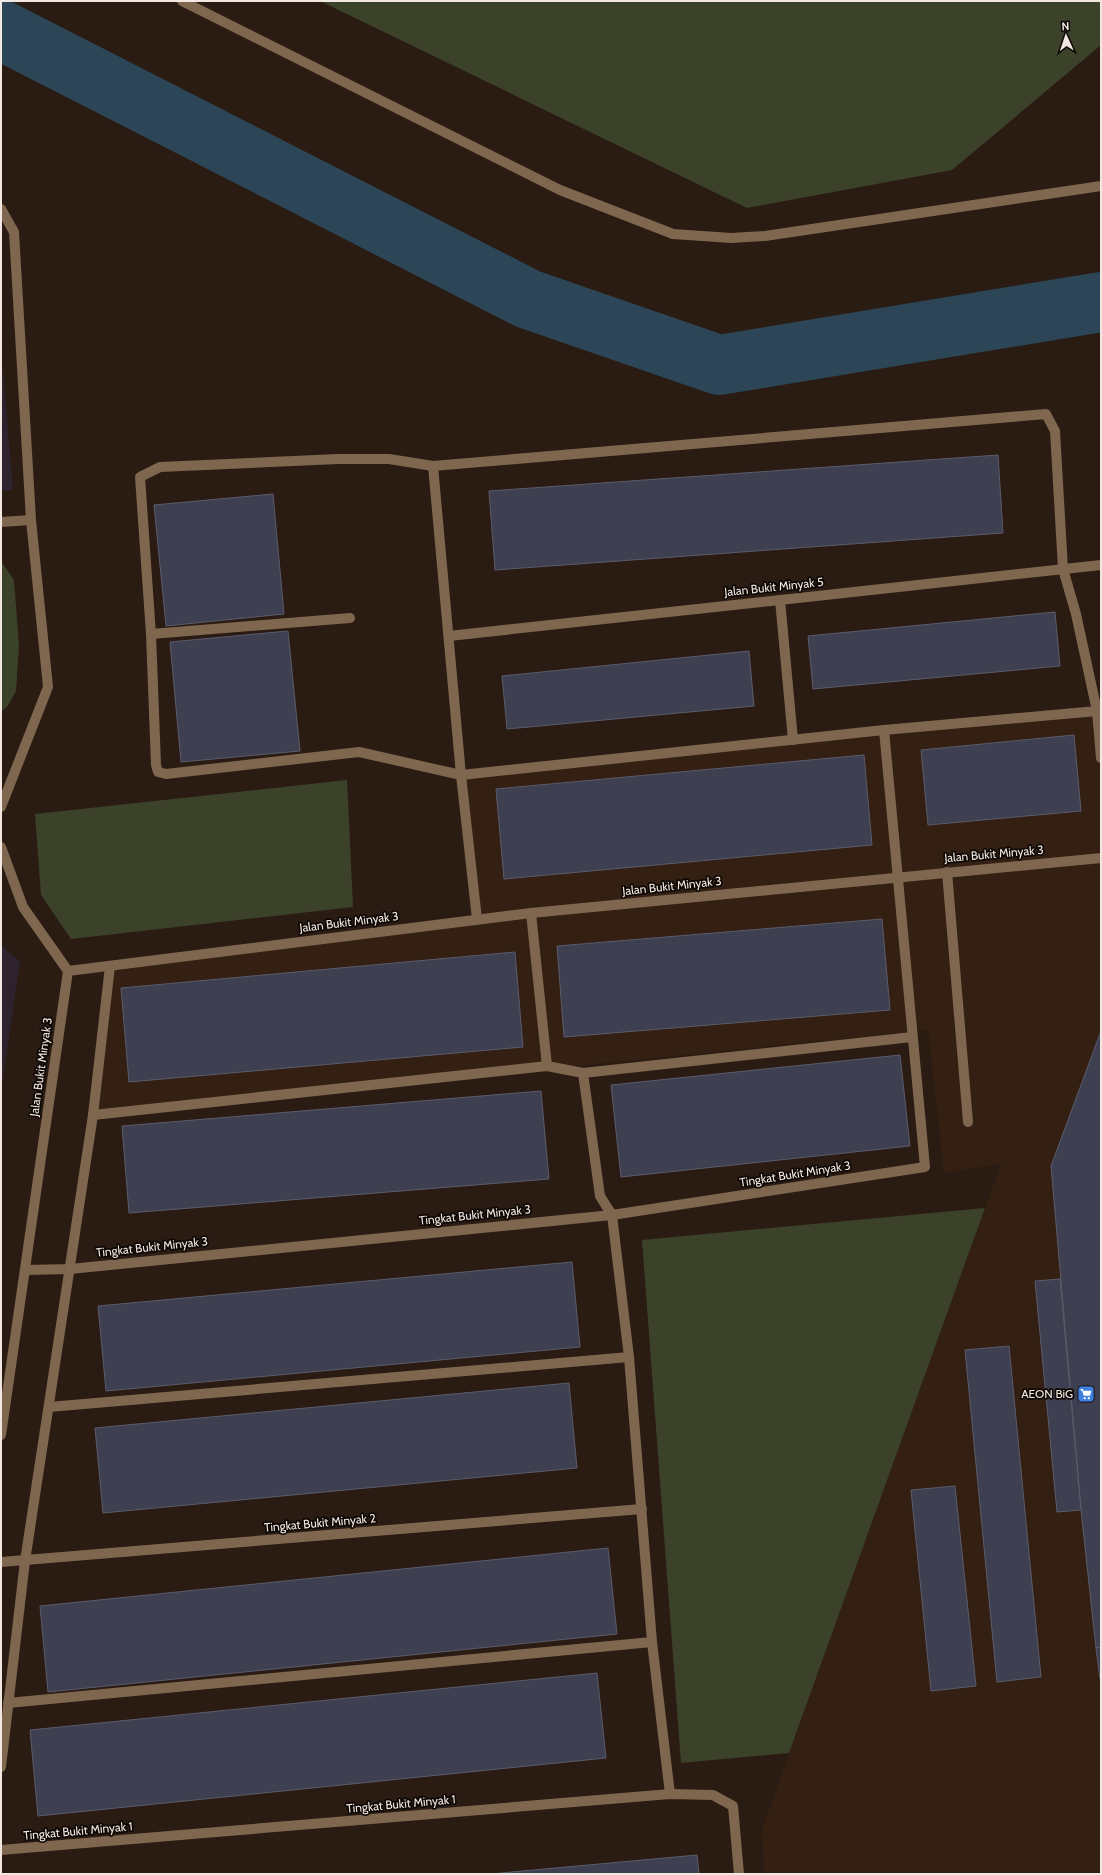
<svg xmlns="http://www.w3.org/2000/svg" width="1102" height="1875" viewBox="0 0 1102 1875" font-family="Cabin,sans-serif">
<style>
.built{fill:#342012}
.education{fill:#2e222f}
.green{fill:#3c422a}
.lines{fill:none;stroke-linecap:round;stroke-linejoin:round}
.river{stroke:#2c4657;stroke-width:60}
.building{fill:#3e3f50;stroke:#5b5b6d}
.minor{stroke:#7e664f;stroke-width:10}
.labels{text-anchor:middle;stroke-width:3.5;stroke-linejoin:round;paint-order:stroke}
.street-label{font-size:12px;fill:#f3e8e1;stroke:#0e0805}
.poi-label{font-size:12px;fill:#f3e8e1;stroke:#0e0805;text-anchor:end}
</style>
<rect width="100%" height="100%" fill="#2a1c12"/>
<path class="built" d="M1101 712V1874H764L762 1829 1001 1164 944 1173 928 1030 93 1115 110 966 477 919 461 775Z"/>
<g class="education">
<path d="M1 348 13 490 1 491Z"/>
<path d="M1 945 20 962 1 1091Z"/>
</g>
<g class="green">
<path d="M320 1H1101V45L952 170 747 208Z"/>
<path d="M1 561 14 580 19 646 16 691 7 707 1 711Z"/>
<path d="M347 780 353 907 71 939 41 895 35 814Z"/>
<path d="M985 1208 789 1753 681 1763 642 1240Z"/>
</g>
<g class="lines">
<path class="river" d="M1 30 528 299 719 365 1101 302"/>
</g>
<g class="building">
<path d="M998 455 1003 533 495 570 489 491Z"/>
<path d="M273 494 284 614 166 626 154 505Z"/>
<path d="M1055 612 1060 666 813 689 808 636Z"/>
<path d="M288 631 300 751 181 762 170 642Z"/>
<path d="M749 651 754 706 507 729 502 676Z"/>
<path d="M1074 735 1081 811 928 825 921 750Z"/>
<path d="M864 755 872 845 504 879 496 789Z"/>
<path d="M882 919 890 1010 564 1037 557 946Z"/>
<path d="M515 952 523 1047 129 1082 121 988Z"/>
<path d="M1101 1031V1647L1096 1648 1081 1510 1051 1166Z"/>
<path d="M900 1055 910 1146 621 1177 611 1085Z"/>
<path d="M541 1091 549 1179 129 1213 122 1126Z"/>
<path d="M572 1262 580 1347 106 1391 98 1306Z"/>
<path d="M1060 1279 1081 1510 1057 1512 1035 1281Z"/>
<path d="M1009 1346 1041 1677 997 1682 965 1350Z"/>
<path d="M569 1383 577 1468 103 1513 95 1428Z"/>
<path d="M955 1486 976 1686 931 1691 911 1490Z"/>
<path d="M608 1548 617 1634 48 1692 40 1606Z"/>
<path d="M1101 1647V1679H1100L1096 1648Z"/>
<path d="M597 1673 606 1758 38 1816 30 1730Z"/>
<path d="M697 1855 699 1874H490Z"/>
</g>
<g class="lines">
<g class="minor">
<path d="M182 1 560 190 673 234 731 238 765 236 1101 186"/>
<path d="M1 209 14 232 31 520 48 687 1 807"/>
<path d="M433 466 461 775 477 919"/>
<path d="M1 522 31 520"/>
<path d="M780 600 793 740"/>
<path d="M151 634 350 618"/>
<path d="M449 636 1101 565"/>
<path d="M1101 710 1097 711 884 730 461 775 359 752 166 774 158 772 156 765 151 634 140 477 160 467 338 459H389L433 466 1046 414 1055 431 1063 569 1076 614 1097 711 1101 758"/>
<path d="M1 847 23 907 68 971"/>
<path d="M947 872 968 1122"/>
<path d="M531 913 547 1066"/>
<path d="M583 1073 600 1196 612 1215 629 1357 652 1642 670 1794"/>
<path d="M93 1115 547 1066 583 1073 912 1037"/>
<path d="M25 1270 70 1269 612 1215 925 1167 884 730"/>
<path d="M49 1407 629 1357"/>
<path d="M1 1435 68 971 531 913 1101 858"/>
<path d="M1 1562 642 1509"/>
<path d="M8 1703 652 1642"/>
<path d="M1 1767 25 1561 93 1115 110 966"/>
<path d="M1 1850 670 1794 713 1795 733 1806 739 1874"/>
</g>
</g>
<defs>
<g id="supermarket-square" transform="scale(0.9)"><rect x="-9" y="-9" width="18" height="18" rx="4" fill="#3f7fe0" stroke="#0e0805"/><path d="M-6-5.5h2.5l.6 2H6L4.5 2H-2.5L-4.4-4H-6ZM-1.5 3.2a1.3 1.3 0 1 0 .1 0ZM3 3.2a1.3 1.3 0 1 0 .1 0Z" fill="#fff"/></g>
</defs>
<g fill-rule="evenodd">
<use href="#supermarket-square" x="1086" y="1394"/>
</g>
<g class="labels">
<g class="street-label">
<text transform="translate(774 587) rotate(-6)" y="4">Jalan Bukit Minyak 5</text>
<text transform="translate(994 854) rotate(-5)" y="4">Jalan Bukit Minyak 3</text>
<text transform="translate(672 886) rotate(-6)" y="4">Jalan Bukit Minyak 3</text>
<text transform="translate(349 922) rotate(-7)" y="4">Jalan Bukit Minyak 3</text>
<text transform="translate(41 1067) rotate(-82)" y="4">Jalan Bukit Minyak 3</text>
<text transform="translate(795 1174) rotate(-9)" y="4">Tingkat Bukit Minyak 3</text>
<text transform="translate(475 1215) rotate(-6)" y="4">Tingkat Bukit Minyak 3</text>
<text transform="translate(152 1247) rotate(-6)" y="4">Tingkat Bukit Minyak 3</text>
<text transform="translate(320 1523) rotate(-5)" y="4">Tingkat Bukit Minyak 2</text>
<text transform="translate(401 1804) rotate(-5)" y="4">Tingkat Bukit Minyak 1</text>
<text transform="translate(78 1831) rotate(-5)" y="4">Tingkat Bukit Minyak 1</text>
</g>
<g class="poi-label">
<text x="1073" y="1398">AEON BiG</text>
</g>
</g>
<rect width="1102" height="1875" fill="none" stroke="#f3e8e1" stroke-width="4"/>
<g transform="translate(1066 36) rotate(357)" stroke="#0e0805" stroke-width="3" paint-order="stroke">
<path d="M0-3L7 15L0 10L-7 15Z" fill="#f3e8e1"/>
<text y="-6" font-size="11" font-weight="bold" text-anchor="middle" fill="#f3e8e1">N</text>
</g>
</svg>
